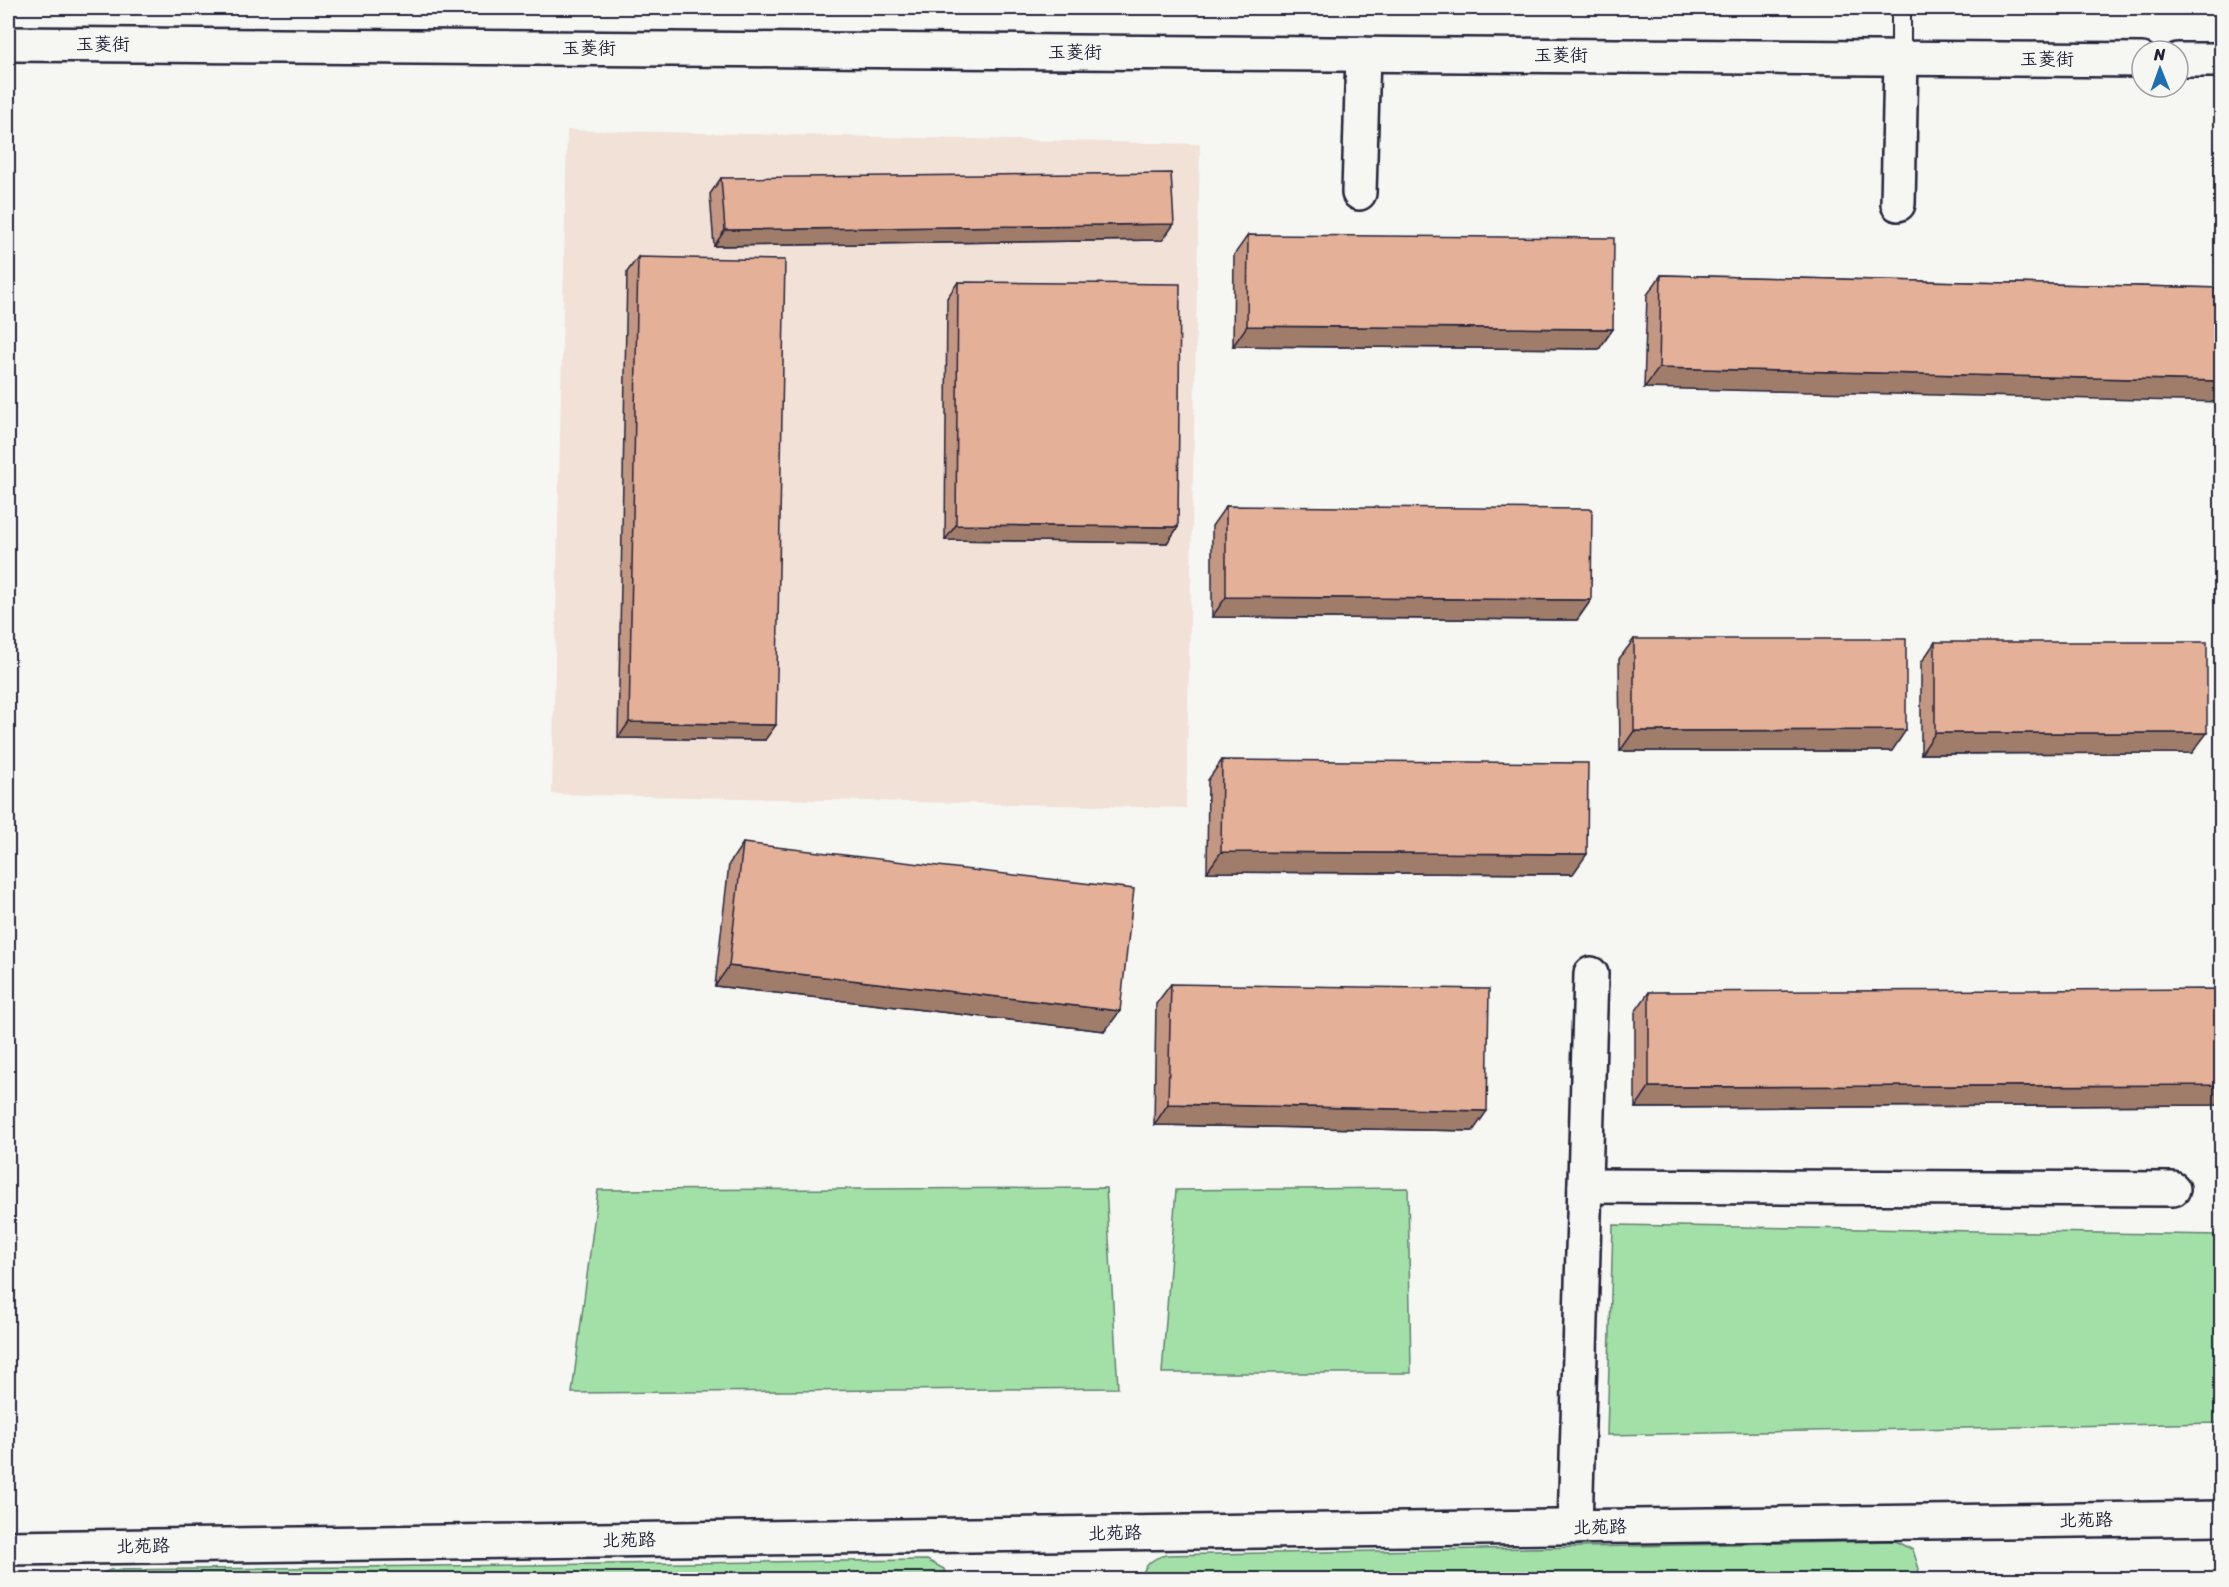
<svg xmlns="http://www.w3.org/2000/svg" width="2229" height="1587" viewBox="0 0 2229 1587" font-family="Sriracha,'LXGW WenKai TC',sans-serif">
<style>
.built{fill:#f1e1d7}
.green{fill:#a2e0a7;stroke:#628171;stroke-width:1.5}
.lines{fill:none;stroke-linecap:round;stroke-linejoin:round}
.service-casing{stroke:#22223b;stroke-width:22}
.minor-casing{stroke:#22223b;stroke-width:38}
.tertiary-casing{stroke:#22223b;stroke-width:38}
.primary-casing{stroke:#22223b;stroke-width:38}
.service{stroke:#f6f6f2;stroke-width:18}
.minor{stroke:#f6f6f2;stroke-width:33}
.tertiary{stroke:#f6f6f2;stroke-width:33}
.primary{stroke:#f6f6f2;stroke-width:33}
.wall{fill:#c49783;stroke:#22223b;stroke-width:1.5}
.shaded-wall{fill:#a07b6a;stroke:#22223b;stroke-width:1.5}
.building{fill:#e4b098;stroke:#22223b;stroke-width:1.5}
.labels{text-anchor:middle;stroke-width:4.5;stroke-linejoin:round;paint-order:stroke}
.street-label{font-size:18px;fill:#22223b;stroke:#f6f6f2}
</style>
<rect width="100%" height="100%" fill="#f6f6f2"/>
<filter id="ink" filterUnits="userSpaceOnUse"><feTurbulence type="fractalNoise" baseFrequency=".0167" numOctaves="2"/><feDisplacementMap in="SourceGraphic" scale="12" xChannelSelector="R" yChannelSelector="G"/><feConvolveMatrix kernelMatrix="1 2 1 2 8 2 1 2 1" color-interpolation-filters="sRGB"/></filter>
<g filter="url(#ink)">
<g class="built">
<path d="M396 8H2221L2222 15 1320 11H396Z"/>
<path d="M567 130 1200 144 1186 808 552 794Z"/>
</g>
<g class="green">
<path d="M1106 1188 1118 1388 572 1393 598 1190Z"/>
<path d="M1408 1188 1411 1373H1162L1176 1190Z"/>
<path d="M1613 1225 2221 1235V1423L1607 1435Z"/>
<path d="M1895 1541 1913 1550 1919 1569 1916 1579H1141C1144 1565 1152 1558 1166 1555Z"/>
<path d="M927 1560 944 1569 949 1579H91L110 1570Z"/>
</g>
<g class="lines">
<g class="service-casing">
<path id="service" d="M1901 58V8"/>
</g>
<g class="minor-casing">
<g id="minor">
<path d="M1359 193 1363 54"/>
<path d="M1898 204 1901 58"/>
<path d="M1585 1186 2173 1189"/>
<path d="M1575 1527 1591 974"/>
</g>
</g>
<g class="tertiary-casing">
<g id="tertiary">
<path d="M8 44 2142 60"/>
<path d="M2178 60H2222"/>
</g>
</g>
<g class="primary-casing">
<path id="primary" d="M8 1548 2222 1518"/>
</g>
<use href="#service" class="service"/>
<use href="#minor" class="minor"/>
<use href="#tertiary" class="tertiary"/>
<use href="#primary" class="primary"/>
</g>
<g class="wall">
<path d="M721 178 1163 240 714 246 710 194Z"/>
<path d="M1248 235 1613 329 1599 349 1233 346 1234 255Z"/>
<path d="M638 257 765 740 618 738 627 272Z"/>
<path d="M1661 275 2222 288 1644 388 1647 295Z"/>
<path d="M958 282 1178 527 1167 543 945 540 947 298Z"/>
<path d="M1226 506 1591 600 1577 620 1212 617V526Z"/>
<path d="M1634 639 1892 751H1620L1619 659Z"/>
<path d="M1935 642 2192 753 1921 754V663Z"/>
<path d="M1222 760 1573 874 1207 872 1208 780Z"/>
<path d="M743 843 1105 1031 715 986 729 864Z"/>
<path d="M1171 984 1473 1131 1154 1125 1156 1004Z"/>
<path d="M1649 992 2217 1105 1635 1108V1012Z"/>
</g>
<g class="shaded-wall">
<path d="M1174 224 1163 240 714 246 725 230Z"/>
<path d="M1247 326 1613 329 1599 349 1233 346Z"/>
<path d="M1659 368 2222 381V402L1644 388Z"/>
<path d="M956 525 1178 527 1167 543 945 540Z"/>
<path d="M1226 597 1591 600 1577 620 1212 617Z"/>
<path d="M629 722 776 725 765 740 618 738Z"/>
<path d="M1906 730 1892 751H1620L1634 731Z"/>
<path d="M1935 733H2207L2192 753 1921 754Z"/>
<path d="M1221 852 1587 854 1573 874 1207 872Z"/>
<path d="M729 966 1120 1011 1105 1031 715 986Z"/>
<path d="M2222 1085V1098L2217 1105 1635 1108 1649 1087Z"/>
<path d="M1168 1104 1487 1111 1473 1131 1154 1125Z"/>
</g>
<g class="building">
<path d="M1171 173 1174 224 725 230 721 178Z"/>
<path d="M1248 235 1614 238 1613 329 1247 326Z"/>
<path d="M638 257 785 260 776 725 629 722Z"/>
<path d="M1661 275 2222 288V381L1659 368Z"/>
<path d="M958 282 1180 284 1178 527 956 525Z"/>
<path d="M1226 506 1592 509 1591 600 1226 597Z"/>
<path d="M1634 639H1906V730L1634 731Z"/>
<rect x="1935" y="642" width="272" height="91"/>
<path d="M1222 760 1588 763 1587 854 1221 852Z"/>
<path d="M743 843 1134 889 1120 1011 729 966Z"/>
<path d="M1171 984 1489 989 1487 1111 1168 1104Z"/>
<path d="M2222 989V1085L1649 1087V992Z"/>
</g>
</g>
<g class="labels">
<g class="street-label">
<text x="103" y="50">玉菱街</text>
<text x="589" y="54">玉菱街</text>
<text x="1075" y="58">玉菱街</text>
<text x="1561" y="61">玉菱街</text>
<text x="2047" y="65">玉菱街</text>
<text transform="translate(2086 1520) rotate(-1)" y="6">北苑路</text>
<text transform="translate(1600 1527) rotate(-1)" y="6">北苑路</text>
<text transform="translate(1115 1533) rotate(-1)" y="6">北苑路</text>
<text transform="translate(629 1540) rotate(-1)" y="6">北苑路</text>
<text transform="translate(143 1546) rotate(-1)" y="6">北苑路</text>
</g>
</g>
<rect width="2229" height="1587" fill="none" stroke="#f6f6f2" stroke-width="30"/>
<rect x="15" y="15" width="2199" height="1557" fill="none" stroke="#22223b" stroke-width="2" filter="url(#ink)"/>
<g transform="translate(2160 69) rotate(359)"><circle r="28" fill="#f6f6f2" stroke="#a1a1a9" stroke-width="1.5"/>
<path d="M0-4.5L10 22L0 15L-10 22Z" fill="#1f6fb2"/>
<text y="-9" font-size="16" font-weight="bold" text-anchor="middle" fill="#22223b">N</text>
</g>
</svg>
